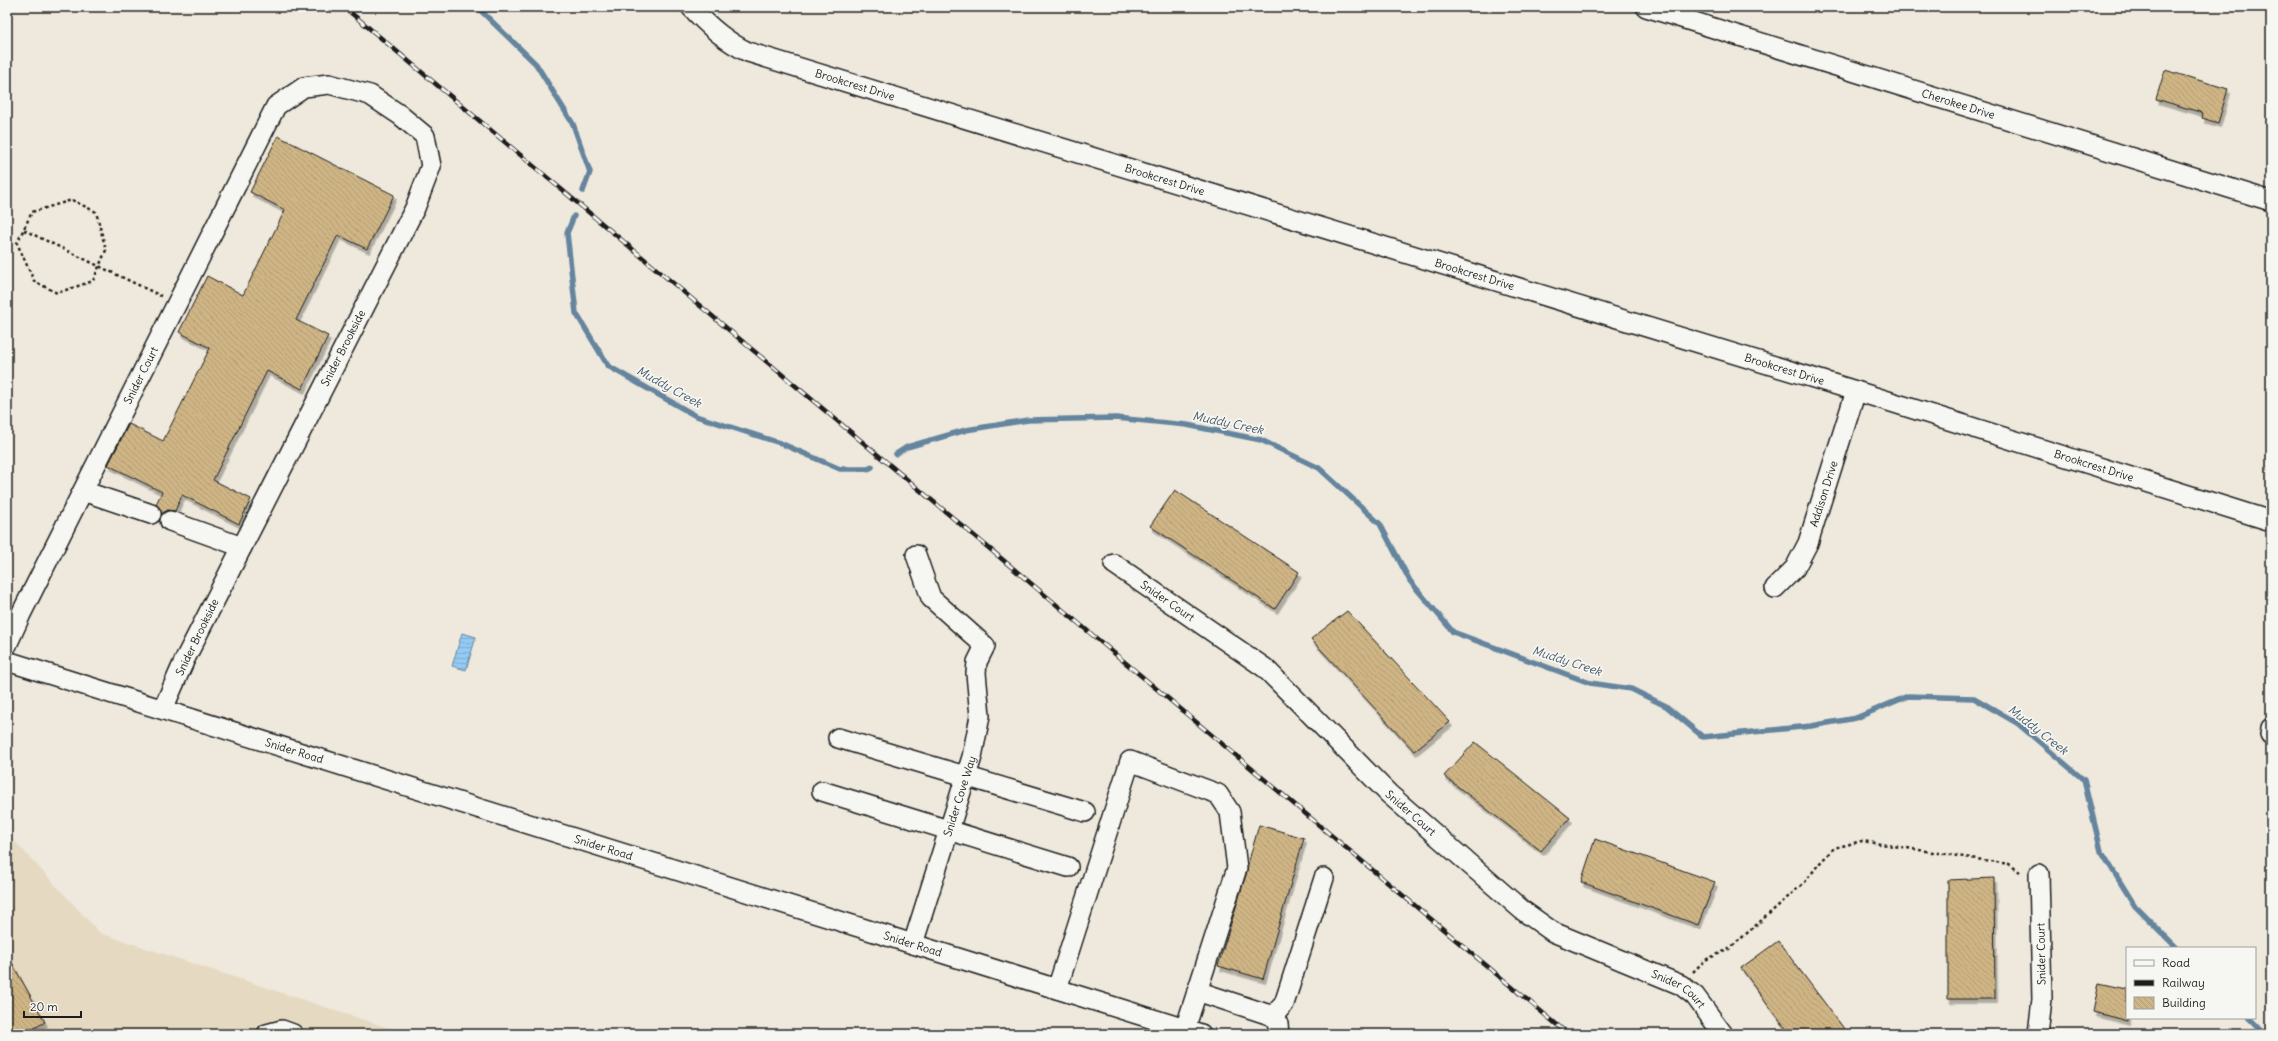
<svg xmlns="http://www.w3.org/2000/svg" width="2278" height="1041" viewBox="0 0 2278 1041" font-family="Delius,sans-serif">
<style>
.built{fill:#e5d9c2}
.water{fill:url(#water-rules);stroke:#65849d}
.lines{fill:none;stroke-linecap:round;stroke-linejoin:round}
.stream{stroke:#65849d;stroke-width:5.5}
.building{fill:url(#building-back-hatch);stroke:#1c1c1c;filter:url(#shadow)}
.minor-casing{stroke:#1c1c1c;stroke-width:22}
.path{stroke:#1c1c1c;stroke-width:2.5;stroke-dasharray:3 3;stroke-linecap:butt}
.minor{stroke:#f6f6f2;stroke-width:19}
.rail-casing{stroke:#1c1c1c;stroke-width:4.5}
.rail{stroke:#f6f6f2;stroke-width:3;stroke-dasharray:9;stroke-linecap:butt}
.labels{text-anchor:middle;stroke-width:3.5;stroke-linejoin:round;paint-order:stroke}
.street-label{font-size:11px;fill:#1c1c1c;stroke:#f6f6f2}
.water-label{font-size:12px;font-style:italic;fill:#465967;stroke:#f6f6f2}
</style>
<defs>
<pattern id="water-rules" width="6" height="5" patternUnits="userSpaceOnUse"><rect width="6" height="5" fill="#95caf3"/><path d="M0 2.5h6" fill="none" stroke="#80add0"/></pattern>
<pattern id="building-back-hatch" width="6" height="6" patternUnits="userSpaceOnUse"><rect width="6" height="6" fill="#cfb585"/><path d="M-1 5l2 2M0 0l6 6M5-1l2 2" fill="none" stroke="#b19b72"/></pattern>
<filter id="shadow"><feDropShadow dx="2.5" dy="4.5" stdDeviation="0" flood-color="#0004"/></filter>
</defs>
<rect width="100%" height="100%" fill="#eee9dc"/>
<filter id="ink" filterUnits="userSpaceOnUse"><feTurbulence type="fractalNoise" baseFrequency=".025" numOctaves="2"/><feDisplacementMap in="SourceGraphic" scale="8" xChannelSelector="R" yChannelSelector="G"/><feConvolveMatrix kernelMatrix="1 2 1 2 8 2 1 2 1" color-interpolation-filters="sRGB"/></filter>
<g filter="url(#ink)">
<path class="built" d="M7 833 100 933 407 1034H7Z"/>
<path class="water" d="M462 633 476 637 466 670 452 666Z"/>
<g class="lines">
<g class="stream">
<path d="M477 7 536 64 573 124 590 172 583 191"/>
<path d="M574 216 567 233 576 313 608 366 696 416 780 443 840 469H868L872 467"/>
<path d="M896 454 907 447 966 430 1028 420 1116 418 1187 425 1261 440 1319 468 1380 524 1410 581 1453 632 1590 683 1631 689 1666 706 1703 737 1811 726 1856 718 1908 696 1974 698 2017 723 2084 780 2101 851 2135 906 2177 948"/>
<path d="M2250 1018 2266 1034"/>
</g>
</g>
<g class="building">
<path d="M2165 70 2228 89 2218 123 2202 118 2203 113 2156 99Z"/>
<path d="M278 136 394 195 367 249 338 235 296 320 328 336 302 389 267 371 213 480 251 499 239 524 182 495 175 511 168 510 162 514 159 507 156 504 162 492 108 465 129 424 163 441 210 348 179 332 207 276 243 295 285 210 250 192Z"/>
<path d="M1175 490 1299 572 1275 609 1150 526Z"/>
<path d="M1347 611 1450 722 1414 751 1311 639Z"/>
<path d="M1475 742 1570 818 1541 851 1444 776Z"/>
<path d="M1259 825 1304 838 1263 979 1218 966 1247 871 1248 864Z"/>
<path d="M1595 839 1715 882 1698 925 1581 882Z"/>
<path d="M1994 878 1995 999H1948V880Z"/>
<path d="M1778 941 1848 1034H1790L1741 968Z"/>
<path d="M7 954 45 1022 24 1034H7Z"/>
<path d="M2099 983 2127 989V1021L2093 1012Z"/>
</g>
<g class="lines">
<g class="minor-casing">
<g id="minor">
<path id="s1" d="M691 7C708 26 725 41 748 52L1856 391 2271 521"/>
<path id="s2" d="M1646 7 2271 201"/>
<path d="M83 491 151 514"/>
<path d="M170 521 242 547"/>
<path id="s3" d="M1114 564 1265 668 1389 794 1522 910 1553 932 1681 985 1695 996 1723 1034"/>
<path id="s4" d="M1775 588 1795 568 1808 543 1856 391"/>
<path id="s5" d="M7 645 21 614 276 106 304 87 329 84 370 95 400 115 425 136 431 166 415 208 242 547 185 659 163 709"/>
<path id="s6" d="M7 661 1201 1034"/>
<path d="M2270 734 2271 728"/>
<path d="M838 738 1085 812"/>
<path d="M822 791 1068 867"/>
<path id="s7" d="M913 944 972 757 980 716 976 673 977 662 985 646 931 598 916 555"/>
<path d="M1057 989 1130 761 1218 794 1230 812 1237 868 1185 1029"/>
<path d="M1197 991 1273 1016 1278 1024 1279 1034"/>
<path d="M1273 1016 1284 1004 1324 878"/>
<path d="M267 1034 282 1030 293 1034"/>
<path d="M2038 1034 2042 999 2039 874"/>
</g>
</g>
<g class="path">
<path d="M72 200 96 212 106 250 93 281 57 293 34 281 17 243 32 212Z"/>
<path d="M24 230 161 296"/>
<path d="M1693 972 1705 960 1729 949 1805 882 1818 865 1834 848 1862 841 2009 864 2020 872"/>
</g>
<use href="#minor" class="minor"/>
<g class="rail-casing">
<path id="rail" d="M344 7 1568 1034"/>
</g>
<use href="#rail" class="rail"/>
</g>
</g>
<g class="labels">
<g class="street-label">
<text dy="4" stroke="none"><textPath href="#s1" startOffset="185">Brookcrest Drive</textPath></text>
<text dy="4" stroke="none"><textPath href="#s2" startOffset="327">Cherokee Drive</textPath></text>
<text dy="4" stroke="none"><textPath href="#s1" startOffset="509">Brookcrest Drive</textPath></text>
<text dy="4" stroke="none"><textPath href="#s1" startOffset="833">Brookcrest Drive</textPath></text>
<text transform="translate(343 348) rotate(-63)" y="4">Snider Brookside</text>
<text dy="4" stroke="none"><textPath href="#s1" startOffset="1157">Brookcrest Drive</textPath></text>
<text dy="4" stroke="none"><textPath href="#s5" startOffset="301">Snider Court</textPath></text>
<text dy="4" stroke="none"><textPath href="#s1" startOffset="1481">Brookcrest Drive</textPath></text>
<text dy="4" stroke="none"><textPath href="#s4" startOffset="108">Addison Drive</textPath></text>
<text dy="4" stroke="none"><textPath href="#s3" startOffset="65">Snider Court</textPath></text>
<text transform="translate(197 637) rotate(-64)" y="4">Snider Brookside</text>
<text dy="4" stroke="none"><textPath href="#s6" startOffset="301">Snider Road</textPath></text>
<text dy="4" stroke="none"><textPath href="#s7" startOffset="155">Snider Cove Way</textPath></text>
<text dy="4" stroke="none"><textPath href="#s3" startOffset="389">Snider Court</textPath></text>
<text dy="4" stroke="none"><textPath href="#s6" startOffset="625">Snider Road</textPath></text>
<text dy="4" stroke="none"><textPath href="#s6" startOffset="949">Snider Road</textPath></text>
<text transform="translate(2041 954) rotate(-91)" y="4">Snider Court</text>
<text dy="4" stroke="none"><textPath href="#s3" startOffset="713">Snider Court</textPath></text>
</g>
<g class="water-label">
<text transform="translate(669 387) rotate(29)" y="4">Muddy Creek</text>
<text transform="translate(1228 423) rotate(12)" y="4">Muddy Creek</text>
<text transform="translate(1567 661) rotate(18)" y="4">Muddy Creek</text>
<text transform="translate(2038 730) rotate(38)" y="4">Muddy Creek</text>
</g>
</g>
<rect width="2278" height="1041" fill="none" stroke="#f6f6f2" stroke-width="24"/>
<rect x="12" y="12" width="2254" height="1017" fill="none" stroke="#1c1c1c" stroke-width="1.5" filter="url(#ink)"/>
<rect x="2126" y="947" width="130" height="72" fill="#f6f6f2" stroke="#9f9f9c"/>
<rect x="2134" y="960" width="20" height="6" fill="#f6f6f2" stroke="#9f9f9c"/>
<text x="2162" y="967" font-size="12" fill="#1c1c1c">Road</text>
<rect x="2134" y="980" width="20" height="6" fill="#1c1c1c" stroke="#9f9f9c"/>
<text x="2162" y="987" font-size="12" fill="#1c1c1c">Railway</text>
<rect x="2134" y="997" width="20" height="12" fill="url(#building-back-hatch)" stroke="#9f9f9c"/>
<text x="2162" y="1007" font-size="12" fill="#1c1c1c">Building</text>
<path d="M24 1011v6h57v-6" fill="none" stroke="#1c1c1c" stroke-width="2"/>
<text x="30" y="1011" font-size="12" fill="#1c1c1c" stroke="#f6f6f2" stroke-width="3" paint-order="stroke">20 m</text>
</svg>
